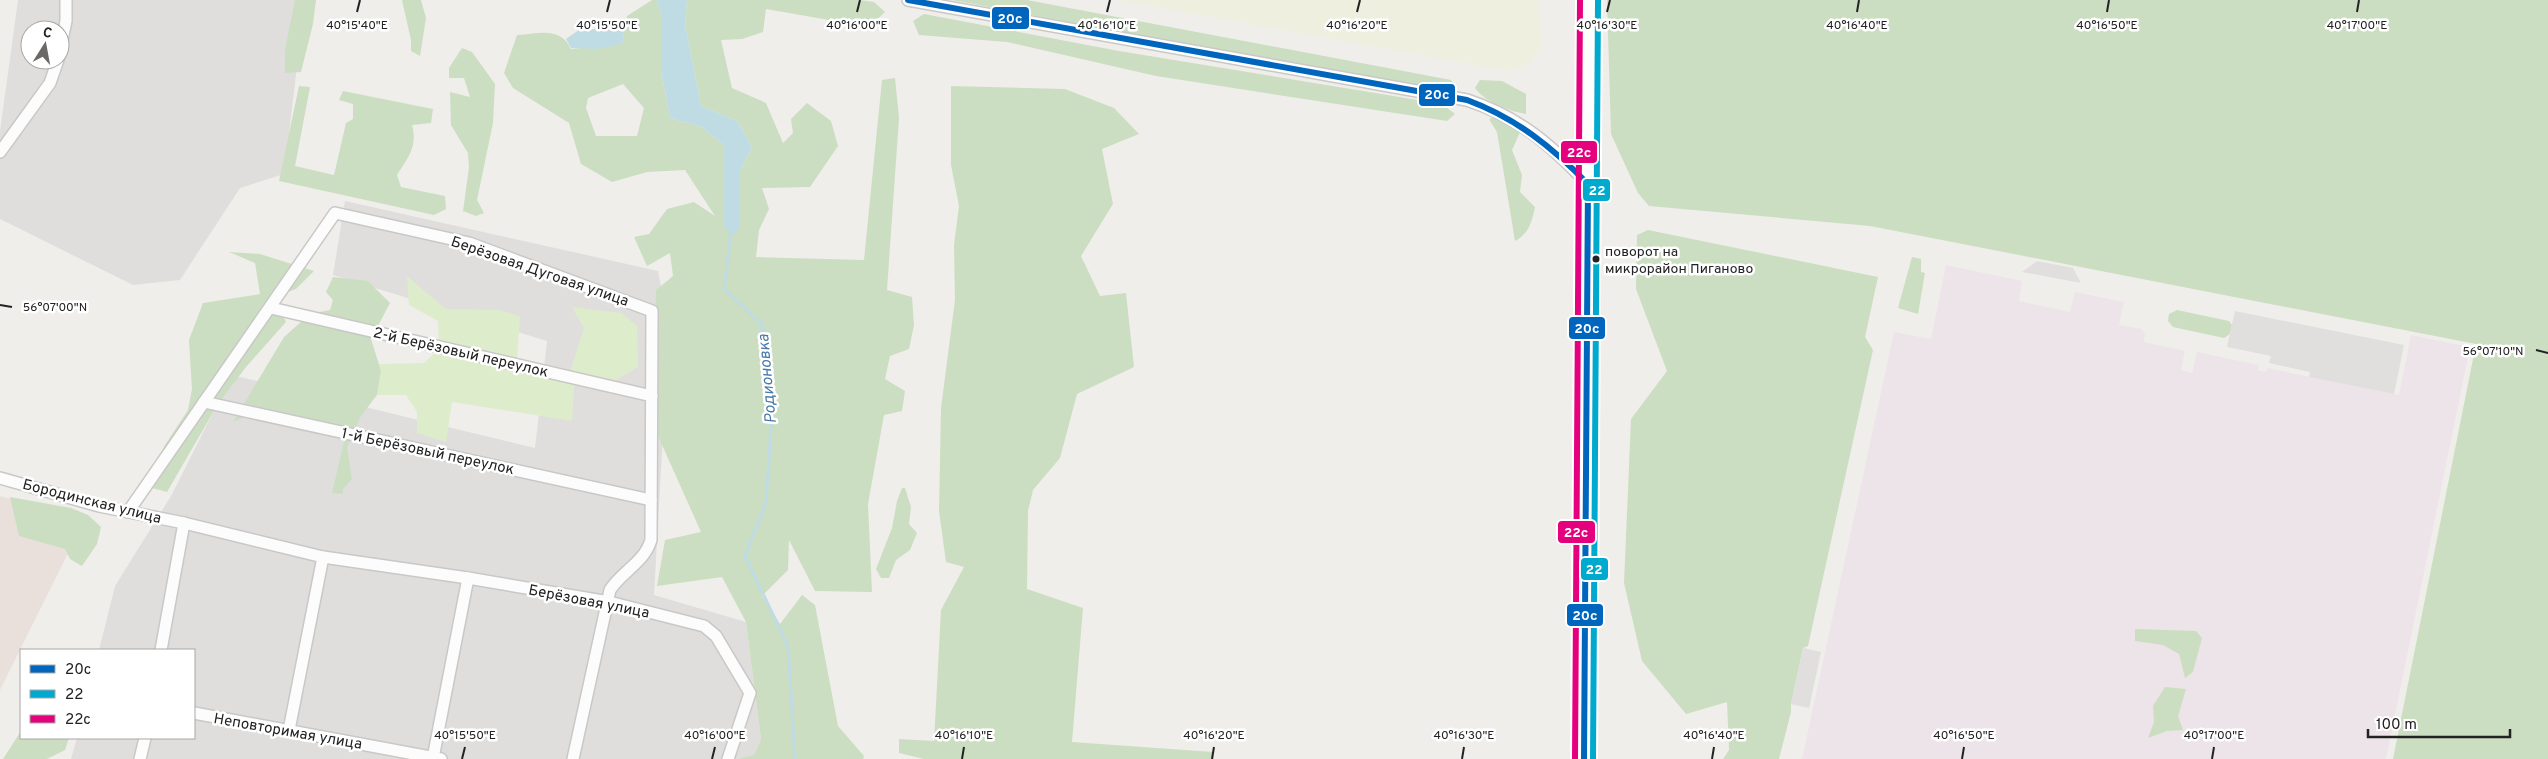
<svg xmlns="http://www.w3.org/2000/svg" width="2548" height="759" viewBox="0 0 2548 759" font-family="Overpass,sans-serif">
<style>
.residential{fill:#dfdedc;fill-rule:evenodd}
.industrial{fill:#ede4e9}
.military{fill:#eae0db}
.farmland{fill:#efefdf}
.grass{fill:#ddeccb}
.forest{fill:#cbdec1;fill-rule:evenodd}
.parking{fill:#e0dfde}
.water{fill:#bfdbe3}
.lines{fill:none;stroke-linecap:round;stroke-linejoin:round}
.stream{stroke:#bfdbe3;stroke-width:3}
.minor-casing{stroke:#c9c8c7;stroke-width:14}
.minor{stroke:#fdfcfc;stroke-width:11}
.bus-1-casing{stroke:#fff;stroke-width:10}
.bus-2-casing{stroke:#fff;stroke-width:10}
.bus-3-casing{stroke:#fff;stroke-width:10}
.bus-1{stroke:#0065bd;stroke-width:6}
.bus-2{stroke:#00a9ce;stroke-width:6}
.bus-3{stroke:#e5007d;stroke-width:6}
.ticks{fill:none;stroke:#222;stroke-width:2}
.bus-dot{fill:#222;stroke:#fff;stroke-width:2}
.labels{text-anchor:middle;stroke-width:5;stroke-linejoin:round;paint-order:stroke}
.bus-label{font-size:14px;fill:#222;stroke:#fff;text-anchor:start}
.street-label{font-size:15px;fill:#222;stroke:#fff}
.water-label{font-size:16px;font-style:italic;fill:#4a7aab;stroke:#fff}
.ticks-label{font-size:12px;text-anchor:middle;fill:#222;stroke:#fff;stroke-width:5;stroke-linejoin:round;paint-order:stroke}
.line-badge{stroke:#fff;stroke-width:2}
.badge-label{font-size:14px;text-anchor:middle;font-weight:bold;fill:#fff}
</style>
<rect width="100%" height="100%" fill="#f0eeeb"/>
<g class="residential">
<path d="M18 0H305L284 174 240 188 180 280 133 285 0 219V131ZM30 30H60V60H30Z"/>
<path d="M345 201 658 271 669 327 654 595 746 622 761 739 754 755 737 759H71L77 738H194V650H99L115 586 171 496 232 375 535 448 547 341 333 275Z"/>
</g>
<path class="industrial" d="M1946 265 2022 281 2019 301 2070 312 2075 292 2124 302 2119 325 2142 329 2145 334 2144 342 2185 351 2181 370 2192 373 2197 352 2259 365 2258 370 2266 372 2267 368 2399 395 2411 335 2470 347 2386 759H1802L1894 332 1931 339Z"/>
<path class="military" d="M0 496 85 519 0 690Z"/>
<path class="farmland" d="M1117 0H1538L1543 44 1531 63 1508 71Z"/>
<path class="grass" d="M407 276 446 309 499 310 520 316 517 361 570 372 584 328 572 307 621 313 637 326 638 367 614 381 578 379 574 388 572 421 452 402 446 442 417 433V412L406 395H377L381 371 379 364 424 363 439 349 438 321 409 305Z"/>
<g class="forest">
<path d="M295 0H316L313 24 301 72 285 73V50Z"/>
<path d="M402 0H421L426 18 420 56 411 51V40Z"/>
<path d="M652 0H657L661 15V70L670 118 702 127 724 145V224L740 227V171L752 147 737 121 701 106 685 24 687 0H860L874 2 885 12 869 27 766 9 763 32 742 39 721 40 732 88 766 103 783 143 793 133 791 119 807 103 831 121 838 146 810 187 762 188 769 209 759 230 756 257 864 260 882 80 895 78 899 118 887 290 912 297 914 325 909 349 890 356 885 379 905 391 902 411 884 415 868 504 872 592 815 591 789 540 788 570 762 596 780 624 802 595 815 605 838 726 864 756 863 759H737L754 755 761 739 746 622 722 577 657 586 665 540 701 532 654 427 656 290 673 276 670 253 647 266 634 237 649 234 667 209 694 202 715 216 685 170 647 172 612 182 581 164 569 123 513 88 504 73 517 35C539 34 560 26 571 49L622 44 627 16ZM623 84 644 108 637 136H596L586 108 588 98Z"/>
<path d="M952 0H1027L1451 80 1456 87 1443 93Z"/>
<path d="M1607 0H2548V759H2393L2476 344 1870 226 1649 206 1638 193 1611 134Z"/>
<path d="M924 14 1119 51 1442 104 1455 114 1447 121 1156 76 1007 42 919 35 913 21Z"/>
<path d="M462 48 472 52 495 84 493 123 477 200 484 213 476 216 463 211 469 167 468 153 451 125 450 92 470 97 464 78H449V68Z"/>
<path d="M1480 80 1502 81 1526 94V114C1509 111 1485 102 1475 88Z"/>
<path d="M299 86 310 87 295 166 334 175 346 123 353 119V104L339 100 343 91 433 109 431 123 412 125C418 146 408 158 397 175L401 187 445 196 446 209 434 215 279 181Z"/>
<path d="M951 86 1065 89 1114 108 1139 134 1102 149 1113 204 1081 256 1100 296 1126 293 1134 367 1077 394 1060 458 1033 490 1028 511 1027 589 1083 608 1072 742 1213 752 1214 759H924L899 753V739L934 741 941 610 964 567 946 562 939 511 941 408 955 300 954 245 959 206 951 165Z"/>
<path d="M1497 116 1521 130 1512 150 1522 175 1520 192 1535 207C1532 221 1529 234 1515 241L1497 132 1489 119Z"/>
<path d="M1648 230 1878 277 1865 337 1873 350 1808 646 1803 648 1791 704V712L1779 759H1723L1729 750 1727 702 1686 714 1642 661 1624 583 1631 419 1667 371 1636 289 1637 235Z"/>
<path d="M229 252 260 254 314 271 296 289 275 297 286 322 246 367 218 404 167 492 145 486 165 445 188 410 192 389 189 340 203 303 260 294 255 263Z"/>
<path d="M1912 257 1921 259V272L1925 273 1918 314 1898 308Z"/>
<path d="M333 277 368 281 390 303 371 339 381 371 377 395 361 416 347 447 352 479 343 489V494L332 493 346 433 252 414 233 422 284 337 310 314 330 310 333 300 326 292Z"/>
<path d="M2177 310 2229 321 2232 325 2230 334 2224 338 2173 327 2168 321 2169 314Z"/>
<path d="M902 488H905L911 507 909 524 917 533 910 550 896 560 889 578H881L876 569 892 528 897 501Z"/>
<path d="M10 497 71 508 88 515 101 527 97 544 82 566 70 559 65 549 19 536Z"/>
<path d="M2135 629 2196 631 2202 638 2193 672 2185 678 2179 654 2163 645 2135 641Z"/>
<path d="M2165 687 2186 689 2178 716 2183 730 2167 731 2148 738 2154 722 2153 706Z"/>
<path d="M21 731V738H69L65 750 47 759H3Z"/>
</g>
<g class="parking">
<path d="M2037 261 2073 268 2081 283 2022 272Z"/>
<path d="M2235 311 2404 345 2394 394 2309 377 2310 372 2269 363 2271 356 2227 347Z"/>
<path d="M1803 648 1821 652 1809 708 1791 704Z"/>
</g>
<g class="water">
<path d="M657 0H687L685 24 701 106 737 121 752 147 740 171V227L731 237 724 225V145L702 127 670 118 661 70V15Z"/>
<path d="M625 27 622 44 597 49 571 48 566 39 579 30Z"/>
</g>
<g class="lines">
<path class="stream" d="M731 234 724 289 761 323 772 412 766 502 745 556 788 646 795 759"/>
<g class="minor-casing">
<g id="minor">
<path d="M908 0 1467 100C1519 117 1551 145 1588 184"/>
<path d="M60 50 66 21V0"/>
<path d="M0 152 50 83 58 60"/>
<path d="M271 308 652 396"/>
<path d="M204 402 651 500"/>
<path d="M0 478 99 506 184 523 323 557 468 578 609 602 704 626 716 636 750 693 728 759"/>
<path d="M128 512 335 213 469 243 652 311 651 540C644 563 622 571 610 590L573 759"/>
<path d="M161 650 184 523"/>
<path d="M194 713 441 759"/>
<path d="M289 730 323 557"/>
<path d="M433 758 468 578"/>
<path d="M140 759 145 738"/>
<path d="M1584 759 1589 0"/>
</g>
</g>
<use href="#minor" class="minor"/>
<g class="bus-1-casing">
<g id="bus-1">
<path d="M908 0 1467 100C1516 118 1552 147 1588 184"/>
<path d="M1584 759 1588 184"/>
</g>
</g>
<g class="bus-2-casing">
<path id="bus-2" d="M1593 759 1598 0"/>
</g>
<g class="bus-3-casing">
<path id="bus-3" d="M1575 759 1580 0"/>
</g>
<use href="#bus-1" class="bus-1"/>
<use href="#bus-2" class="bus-2"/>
<use href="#bus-3" class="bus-3"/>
</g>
<path class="ticks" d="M357 12 360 0M607 12 610 0M857 12 860 0M1107 12 1110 0M1357 12 1360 0M1607 12 1610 0M1857 12 1859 0M2107 12 2109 0M2357 12 2359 0M0 305 12 307M2536 350 2548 353M462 759 465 747M712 759 715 747M962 759 964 747M1212 759 1214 747M1462 759 1464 747M1712 759 1714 747M1962 759 1964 747M2212 759 2214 747"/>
<circle class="bus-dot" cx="1596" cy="259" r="4.5"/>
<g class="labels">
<g class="bus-label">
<text x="1605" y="256">поворот на<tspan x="1605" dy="17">микрорайон Пиганово</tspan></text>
</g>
<g class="street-label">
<text transform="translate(540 271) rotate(19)" y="5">Берёзовая Дуговая улица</text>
<text transform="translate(461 352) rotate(13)" y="5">2-й Берёзовый переулок</text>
<text transform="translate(428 451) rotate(12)" y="5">1-й Берёзовый переулок</text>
<text transform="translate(92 501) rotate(14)" y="5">Бородинская улица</text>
<text transform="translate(589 601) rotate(11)" y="5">Берёзовая улица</text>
<text transform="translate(288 731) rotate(10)" y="5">Неповторимая улица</text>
</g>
<g class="water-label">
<text transform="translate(766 379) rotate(-95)" y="6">Родионовка</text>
</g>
</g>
<g class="ticks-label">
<text x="357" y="29">40°15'40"E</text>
<text x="607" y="29">40°15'50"E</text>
<text x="857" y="29">40°16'00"E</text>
<text x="1107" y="29">40°16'10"E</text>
<text x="1357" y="29">40°16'20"E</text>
<text x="1607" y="29">40°16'30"E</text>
<text x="1857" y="29">40°16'40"E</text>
<text x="2107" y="29">40°16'50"E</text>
<text x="2357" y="29">40°17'00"E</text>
<text x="55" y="311">56°07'00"N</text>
<text x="2493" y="355">56°07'10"N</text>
<text x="465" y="739">40°15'50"E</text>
<text x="715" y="739">40°16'00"E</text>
<text x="964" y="739">40°16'10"E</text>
<text x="1214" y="739">40°16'20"E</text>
<text x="1464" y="739">40°16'30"E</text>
<text x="1714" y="739">40°16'40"E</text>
<text x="1964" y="739">40°16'50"E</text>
<text x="2214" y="739">40°17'00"E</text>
</g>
<g class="line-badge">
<rect x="991" y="6" width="39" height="24" rx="5" fill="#0065bd"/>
<rect x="1418" y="83" width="38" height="24" rx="5" fill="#0065bd"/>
<rect x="1560" y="140" width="38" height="24" rx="5" fill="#e5007d"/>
<rect x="1582" y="178" width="29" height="24" rx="5" fill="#00a9ce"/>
<rect x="1568" y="316" width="38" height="24" rx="5" fill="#0065bd"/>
<rect x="1557" y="520" width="39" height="24" rx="5" fill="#e5007d"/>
<rect x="1580" y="557" width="29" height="24" rx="5" fill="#00a9ce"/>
<rect x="1566" y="603" width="38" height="24" rx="5" fill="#0065bd"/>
</g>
<g class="badge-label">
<text x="1010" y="23">20с</text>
<text x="1437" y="99">20с</text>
<text x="1579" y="157">22c</text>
<text x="1597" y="195">22</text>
<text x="1587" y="333">20с</text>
<text x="1576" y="537">22c</text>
<text x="1594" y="574">22</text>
<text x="1585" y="620">20с</text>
</g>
<rect x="20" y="649" width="175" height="90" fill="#ffffff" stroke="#a7a7a7"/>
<rect x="30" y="665" width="25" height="8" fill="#0065bd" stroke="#a7a7a7"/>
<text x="65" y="674" font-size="15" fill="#222222">20с</text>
<rect x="30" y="690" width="25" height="8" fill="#00a9ce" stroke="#a7a7a7"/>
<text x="65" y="699" font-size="15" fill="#222222">22</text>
<rect x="30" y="715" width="25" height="8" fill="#e5007d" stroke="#a7a7a7"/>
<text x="65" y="724" font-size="15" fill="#222222">22c</text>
<g transform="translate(45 45) rotate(11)"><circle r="24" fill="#ffffff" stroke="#a7a7a7"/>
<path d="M0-4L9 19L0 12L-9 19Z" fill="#6a6968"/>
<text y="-8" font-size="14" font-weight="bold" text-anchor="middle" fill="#222222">С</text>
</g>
<path d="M2368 729v8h142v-8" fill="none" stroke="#222222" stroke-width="2.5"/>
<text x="2376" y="729" font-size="15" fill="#222222" stroke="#ffffff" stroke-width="4" paint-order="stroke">100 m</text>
</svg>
